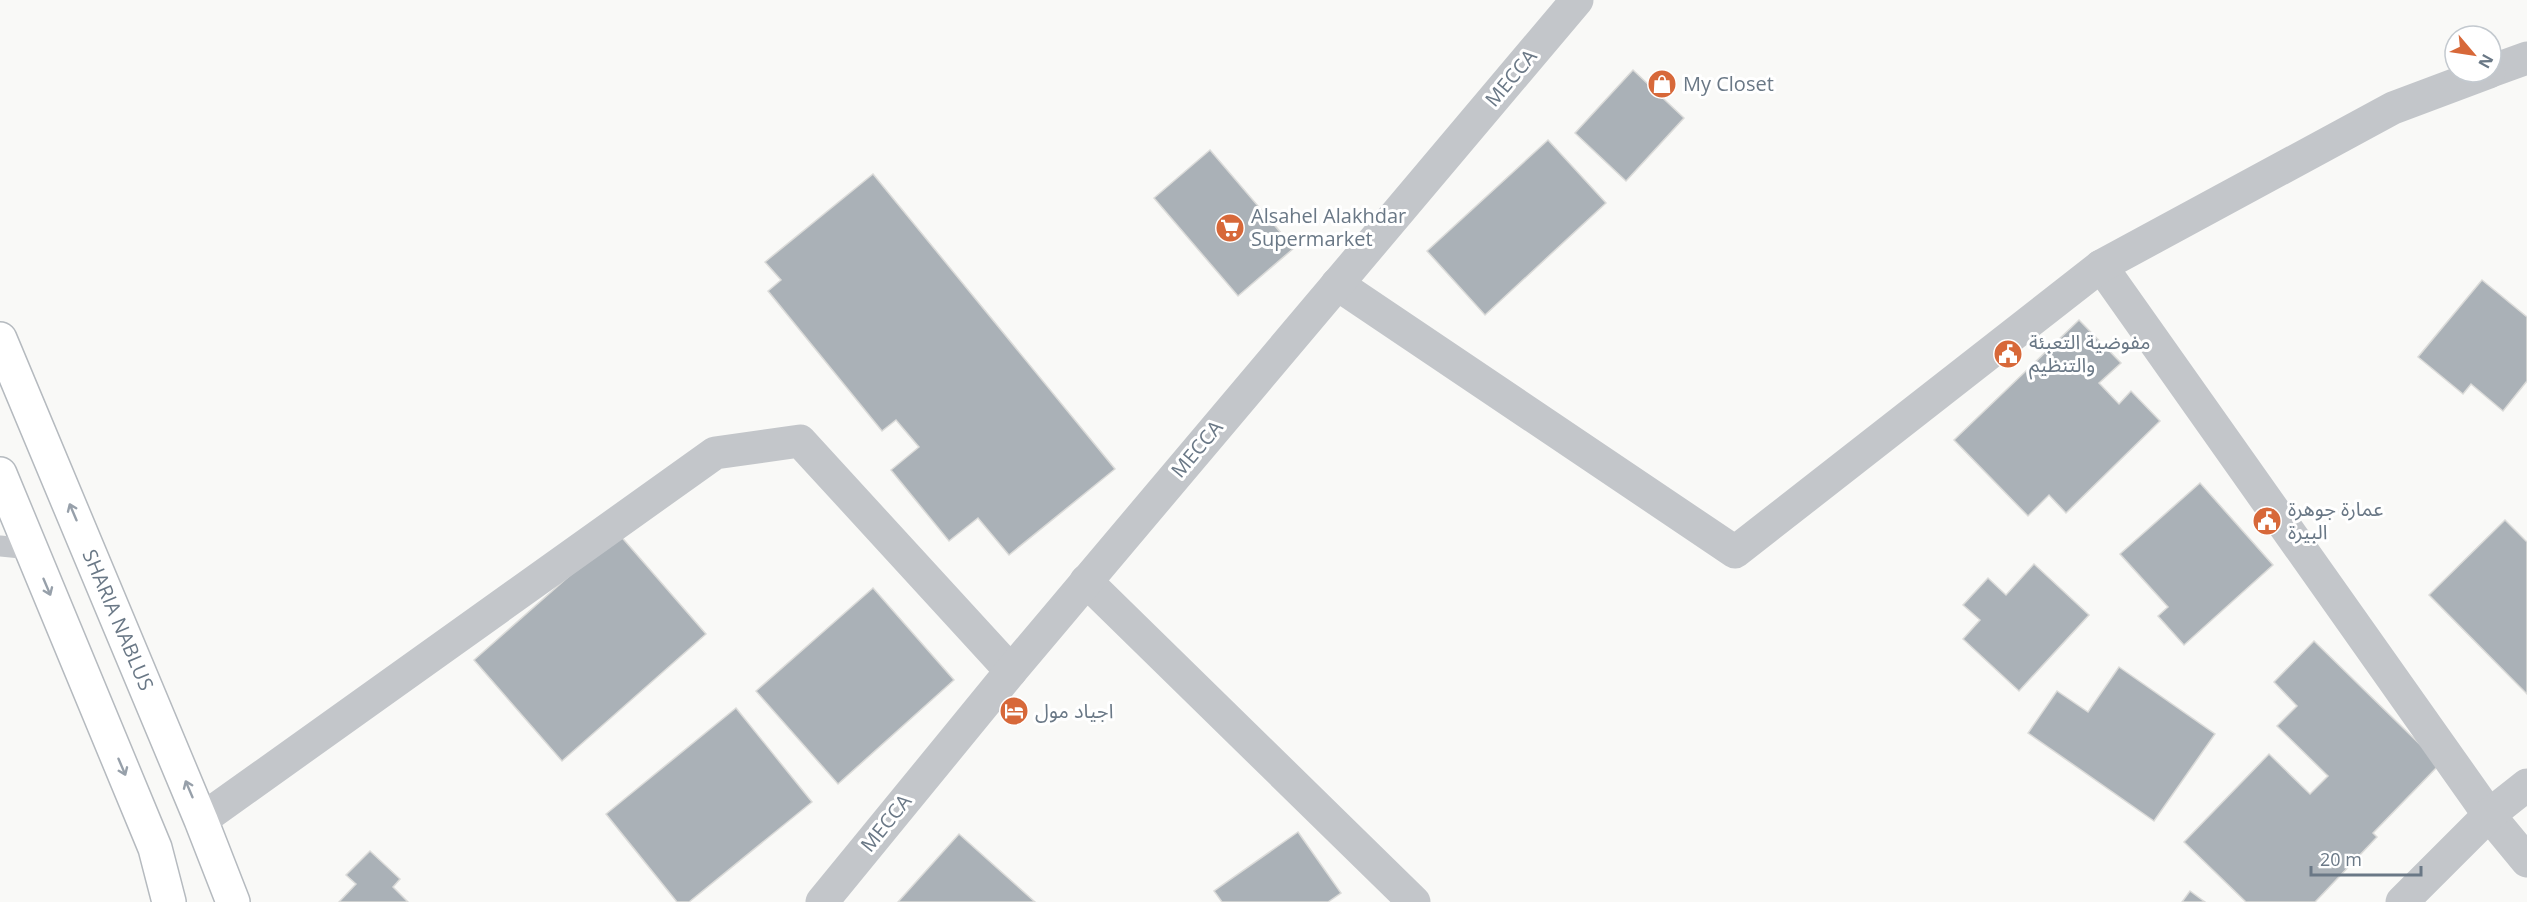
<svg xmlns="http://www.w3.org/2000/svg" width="2527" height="902" viewBox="0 0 2527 902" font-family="'Open Sans','Noto Sans Arabic',sans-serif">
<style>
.building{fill:#aab1b7;stroke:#dbdbd9;stroke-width:1.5}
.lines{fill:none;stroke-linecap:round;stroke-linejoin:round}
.secondary-casing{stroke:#b5babf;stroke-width:36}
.service{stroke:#c3c6ca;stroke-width:21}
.minor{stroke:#c3c6ca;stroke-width:33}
.secondary{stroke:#fff;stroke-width:33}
.oneway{stroke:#97a0aa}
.labels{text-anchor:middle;stroke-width:6;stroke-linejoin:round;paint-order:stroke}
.street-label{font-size:20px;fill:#6a7886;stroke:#fff}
.poi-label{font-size:20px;fill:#6a7886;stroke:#fff;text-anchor:start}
</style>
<rect width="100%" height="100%" fill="#f9f9f7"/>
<g class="building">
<path d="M1633 70 1684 118 1626 181 1575 133Z"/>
<path d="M1548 140 1606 203 1485 315 1427 251Z"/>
<path d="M1210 150 1294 248 1238 296 1154 198Z"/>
<path d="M873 174 1115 469 1009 555 978 518 949 541 891 470 919 447 896 420 882 431 768 291 781 280 765 262Z"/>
<path d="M2482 280 2527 317V381L2503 411 2471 384 2463 394 2418 357Z"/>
<path d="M2079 320 2121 363 2099 383 2119 404 2131 391 2160 421 2066 513 2049 495 2028 516 1954 440Z"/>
<path d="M2200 483 2273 565 2184 645 2158 616 2168 607 2120 554Z"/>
<path d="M2505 520 2527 542V694L2429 595Z"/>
<path d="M618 533 706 634 562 761 474 660Z"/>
<path d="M2034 564 2089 615 2019 691 1963 639 1980 620 1963 605 1988 578 2006 595Z"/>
<path d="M873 588 954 680 838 784 756 691Z"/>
<path d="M2314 641 2440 764 2373 833 2377 837 2315 902H2246L2184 842 2269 754 2310 794 2328 776 2277 726 2297 706 2274 682Z"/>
<path d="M2119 667 2215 734 2154 821 2028 733 2057 691 2088 712Z"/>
<path d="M736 708 812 802 689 902H677L606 814Z"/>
<path d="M1298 832 1341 893 1328 902H1222L1214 891Z"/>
<path d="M959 834 1035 902H898Z"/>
<path d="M370 851 400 879 393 887 408 902H339L356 884 346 875Z"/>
<path d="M2190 891 2205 902H2182Z"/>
</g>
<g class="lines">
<g class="secondary-casing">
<g id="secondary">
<path d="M0 339 201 820 233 902"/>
<path d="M0 474 155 848 169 902"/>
</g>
</g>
<path class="service" d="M0 546 31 549"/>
<g class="minor">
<path d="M2491 71 2527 58"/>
<path d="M2101 266 2489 815 2527 861"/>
<path d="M1337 284 1735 552 2101 266 2393 108 2489 72"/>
<path d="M1086 581 1414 902"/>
<path d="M201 820 715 453 800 441 1011 671"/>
<path d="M822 902 1011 671 1577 0"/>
<path d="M2402 902 2489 815 2527 785"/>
</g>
<use href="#secondary" class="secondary"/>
</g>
<defs><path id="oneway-shaft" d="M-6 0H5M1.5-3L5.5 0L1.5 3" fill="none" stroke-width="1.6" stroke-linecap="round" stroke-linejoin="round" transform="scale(1.5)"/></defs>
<g class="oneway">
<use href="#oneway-shaft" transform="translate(73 512) rotate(-113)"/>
<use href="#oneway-shaft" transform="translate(47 587) rotate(67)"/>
<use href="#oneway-shaft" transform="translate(122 767) rotate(67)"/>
<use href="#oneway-shaft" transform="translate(189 789) rotate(-113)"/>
</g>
<defs>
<g id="shop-disc" transform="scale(1.5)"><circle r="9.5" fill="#d76839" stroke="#fff"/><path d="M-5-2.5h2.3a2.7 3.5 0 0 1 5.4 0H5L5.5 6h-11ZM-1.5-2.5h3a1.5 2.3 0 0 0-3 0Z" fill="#fff"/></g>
<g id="supermarket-disc" transform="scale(1.5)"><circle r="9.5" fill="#d76839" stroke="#fff"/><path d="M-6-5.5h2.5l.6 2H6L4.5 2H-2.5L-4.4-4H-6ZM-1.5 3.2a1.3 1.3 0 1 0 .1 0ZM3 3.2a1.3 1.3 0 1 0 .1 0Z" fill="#fff"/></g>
<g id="civic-disc" transform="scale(1.5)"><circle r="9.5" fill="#d76839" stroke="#fff"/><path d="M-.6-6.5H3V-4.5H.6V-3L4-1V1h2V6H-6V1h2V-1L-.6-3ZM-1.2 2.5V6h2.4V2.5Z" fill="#fff"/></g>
<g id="hotel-disc" transform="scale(1.5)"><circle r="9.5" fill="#d76839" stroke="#fff"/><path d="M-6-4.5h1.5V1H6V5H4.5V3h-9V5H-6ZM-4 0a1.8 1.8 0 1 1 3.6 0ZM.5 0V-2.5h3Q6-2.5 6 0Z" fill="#fff"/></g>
</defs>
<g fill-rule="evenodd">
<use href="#shop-disc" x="1662" y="84"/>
<use href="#supermarket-disc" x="1230" y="228"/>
<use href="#civic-disc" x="2008" y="354"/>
<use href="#civic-disc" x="2267" y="521"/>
<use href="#hotel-disc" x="1014" y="711"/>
</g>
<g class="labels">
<g class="street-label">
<text transform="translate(1511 78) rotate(-50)" y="7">MECCA</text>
<text transform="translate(1197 449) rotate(-50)" y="7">MECCA</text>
<text transform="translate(118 620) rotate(67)" y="7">SHARIA NABLUS</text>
<text transform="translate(886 823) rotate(-51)" y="7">MECCA</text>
</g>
<g class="poi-label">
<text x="1683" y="91">My Closet</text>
<text x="1251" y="223">Alsahel Alakhdar<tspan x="1251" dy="23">Supermarket</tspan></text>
<text x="2029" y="349">مفوضية التعبئة<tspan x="2029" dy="23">والتنظيم</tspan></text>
<text x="2288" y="516">عمارة جوهرة<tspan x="2288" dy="23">البيرة</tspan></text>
<text x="1035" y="718">اجياد مول</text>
</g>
</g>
<g transform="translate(2473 54) rotate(119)"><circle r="28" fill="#ffffff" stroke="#c3c9cf" stroke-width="1.5"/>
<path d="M0-4.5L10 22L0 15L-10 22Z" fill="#d76839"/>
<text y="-9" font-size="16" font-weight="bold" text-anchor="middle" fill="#6a7886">N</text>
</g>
<path d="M2311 866v9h110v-9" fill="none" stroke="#6a7886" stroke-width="3"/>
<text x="2320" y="866" font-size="18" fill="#6a7886" stroke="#ffffff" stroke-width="4.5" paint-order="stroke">20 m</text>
</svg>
